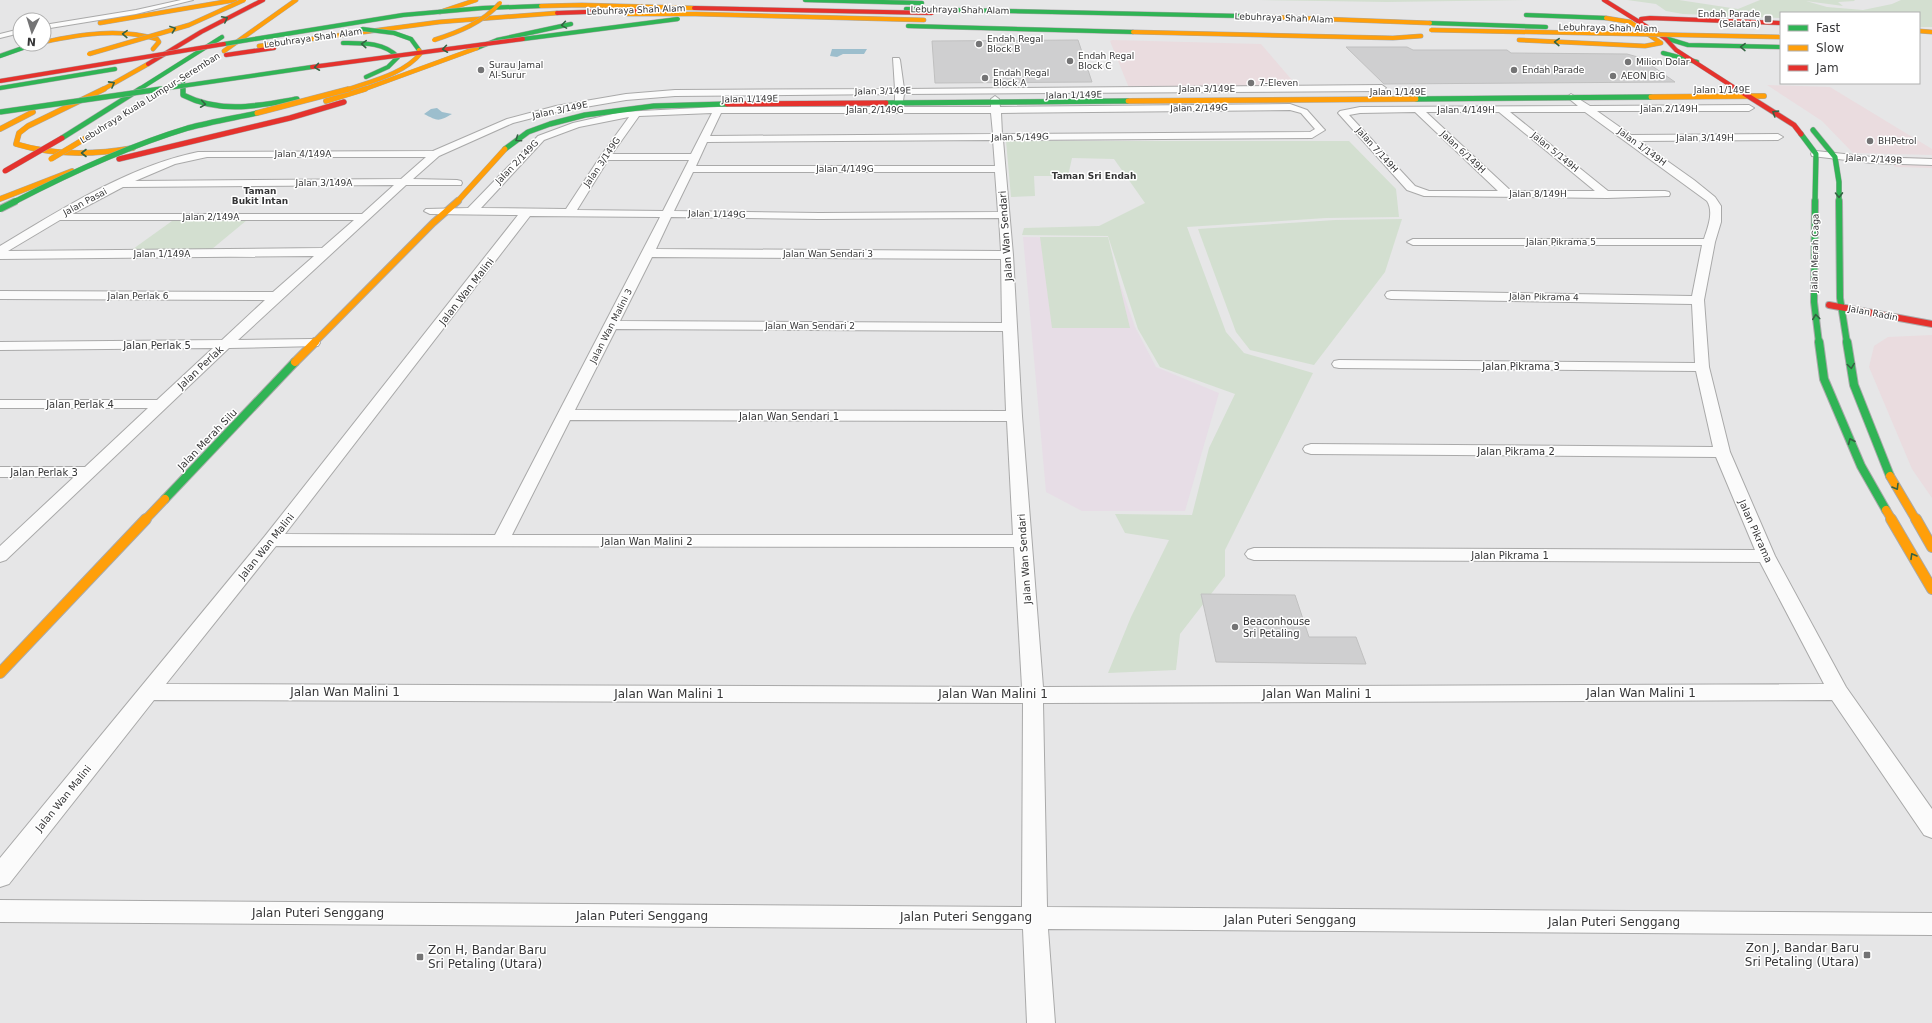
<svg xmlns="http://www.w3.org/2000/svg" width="1932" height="1023" viewBox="0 0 1932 1023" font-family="'DejaVu Sans',sans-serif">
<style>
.commercial{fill:#eadcdf}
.education{fill:#e7dde6}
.green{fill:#d3dfd0}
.water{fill:#9cbecd}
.building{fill:#cfcfd0;stroke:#c0c0c0}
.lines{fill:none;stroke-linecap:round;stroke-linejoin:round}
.street-casing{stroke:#a9a9a9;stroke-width:2}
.fast-far3-casing{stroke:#a9a9a9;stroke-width:5}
.fast-far2-casing{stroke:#a9a9a9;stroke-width:6}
.fast-far1-casing{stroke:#a9a9a9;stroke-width:8}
.fast-casing{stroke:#a9a9a9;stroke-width:10}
.slow-far4-casing{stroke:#a9a9a9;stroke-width:5}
.slow-far3-casing{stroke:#a9a9a9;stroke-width:6}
.slow-far2-casing{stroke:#a9a9a9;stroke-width:8}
.slow-far1-casing{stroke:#a9a9a9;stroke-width:10}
.slow-casing{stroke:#a9a9a9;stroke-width:12}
.jam-far2-casing{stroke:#a9a9a9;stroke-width:5}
.jam-far1-casing{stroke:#a9a9a9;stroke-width:6}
.jam-casing{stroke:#a9a9a9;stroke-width:8}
.street{fill:#fbfbfb;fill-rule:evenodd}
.fast-far3{stroke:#30b455;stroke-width:4}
.fast-far2{stroke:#30b455;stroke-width:5}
.fast-far1{stroke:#30b455;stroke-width:6}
.fast{stroke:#30b455;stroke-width:8}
.slow-far4{stroke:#ff9f0a;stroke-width:4}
.slow-far3{stroke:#ff9f0a;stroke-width:5}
.slow-far2{stroke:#ff9f0a;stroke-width:6}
.slow-far1{stroke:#ff9f0a;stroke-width:8}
.slow{stroke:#ff9f0a;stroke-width:10}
.jam-far2{stroke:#e5322d;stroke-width:4}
.jam-far1{stroke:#e5322d;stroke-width:5}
.jam{stroke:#e5322d;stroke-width:6}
.fast-bridge-far2-casing{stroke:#a9a9a9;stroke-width:5;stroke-linecap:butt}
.fast-bridge-far1-casing{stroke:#a9a9a9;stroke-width:6;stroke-linecap:butt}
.fast-bridge-casing{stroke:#a9a9a9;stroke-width:8;stroke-linecap:butt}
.slow-bridge-far1-casing{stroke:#a9a9a9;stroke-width:5;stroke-linecap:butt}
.slow-bridge-casing{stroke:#a9a9a9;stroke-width:6;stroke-linecap:butt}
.jam-bridge-far1-casing{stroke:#a9a9a9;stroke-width:5;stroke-linecap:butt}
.jam-bridge-casing{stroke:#a9a9a9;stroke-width:6;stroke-linecap:butt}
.fast-bridge-far2{stroke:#30b455;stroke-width:4}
.fast-bridge-far1{stroke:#30b455;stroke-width:5}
.fast-bridge{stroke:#30b455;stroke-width:6}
.slow-bridge-far1{stroke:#ff9f0a;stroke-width:4}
.slow-bridge{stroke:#ff9f0a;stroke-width:5}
.jam-bridge-far1{stroke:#e5322d;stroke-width:4}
.jam-bridge{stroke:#e5322d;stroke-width:5}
.oneway{stroke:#346242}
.poi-dot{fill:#747475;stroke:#fff;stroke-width:1.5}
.labels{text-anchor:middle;stroke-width:3;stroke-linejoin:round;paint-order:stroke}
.far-street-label{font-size:9px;fill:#363637;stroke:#fff}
.far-poi-label{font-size:9px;fill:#363637;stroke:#fff;text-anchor:start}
.far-neighbourhood-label{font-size:9px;font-weight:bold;fill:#363637;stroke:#fff}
.street-label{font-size:10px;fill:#363637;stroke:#fff}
.poi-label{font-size:10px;fill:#363637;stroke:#fff;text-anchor:start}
.near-street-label{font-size:12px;fill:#363637;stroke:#fff}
.near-poi-label{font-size:12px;fill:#363637;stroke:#fff;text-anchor:end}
</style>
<rect width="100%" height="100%" fill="#e6e6e7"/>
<g class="commercial">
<path d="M1112 40 1261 44 1298 87 1129 88 1110 41Z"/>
<path d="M1767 85 1830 87 1932 149V155L1853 153 1822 121Z"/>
<path d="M1878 156 1932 158V168L1896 167Z"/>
<path d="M1932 335V498L1912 469 1869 367 1874 346 1888 337Z"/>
</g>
<path class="education" d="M1023 237 1104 238 1135 327 1156 367 1219 393 1185 511H1082L1046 492Z"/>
<g class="green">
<path d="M1259 0H1530L1387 2Z"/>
<path d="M1627 0H1679L1738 9 1760 0H1854L1855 1 1838 2 1843 6 1806 1 1827 7 1863 10 1892 4 1901 0H1932V27H1919V13H1781V18L1683 14 1666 11 1656 4Z"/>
<path d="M1006 141H1349L1396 189 1399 217 1326 218 1187 227 1226 332 1244 353 1313 373 1225 550V576L1180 634 1176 670 1108 673 1131 617 1169 540 1125 533 1115 514 1192 515 1209 448 1235 394 1160 367 1138 329 1108 236 1022 235 1024 228 1099 226 1145 203 1114 159 1072 158 1068 176H1034L1035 196 1011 197Z"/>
<path d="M1402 219 1385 272 1314 365 1250 350 1236 332 1198 229 1335 220Z"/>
<path d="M247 220 212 249H133L172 221Z"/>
<path d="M1040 237H1108L1130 328H1052Z"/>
</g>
<g class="water">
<path d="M832 49H867L864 54H843L837 57 830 56Z"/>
<path d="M437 108 442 112 452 114C438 122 438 121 424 114L431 109Z"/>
</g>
<g class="building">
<path d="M1078 40 1092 82 935 83 932 41Z"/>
<path d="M1346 47H1407L1413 50H1507L1511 53 1627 54 1645 59V61L1675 82 1384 84Z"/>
<path d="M1201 594 1295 595 1309 637H1356L1366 664 1216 662Z"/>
</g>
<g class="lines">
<g class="street-casing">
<g id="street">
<path d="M181 0H193L136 14 44 29V25L136 10Z"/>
<path d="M20 29V33L0 38V34Z"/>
<path d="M893 58H899L900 60 904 89 1382 85 1386 88 1382 91 904 94 903 101 899 104 895 101V94L675 96 626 100 556 112 513 123 439 156 413 179 457 180 461 181 462 183 461 185H406L238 340 313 339 318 340 320 343 318 346 229 348 6 560 0 562V546L74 477H0V467H85L148 408H0V400H157L213 348 0 350V342L222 340 265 300 0 299V291L273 292 314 256 0 259V246C60 210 129 166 198 152L433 151 507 119 556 106 626 94 675 90 895 89ZM207 157H426L401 179 135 181 175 164ZM394 185 362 214H72L123 187ZM60 220H354L322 248 8 251Z"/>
<path d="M1571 94 1590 106 1749 105 1754 108 1749 111H1597L1631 135 1778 134 1783 137 1778 140 1639 141 1694 180 1715 197 1721 206V222L1715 242 1704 300 1709 367 1730 452 1775 556 1846 687 1932 809V838L1924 835 1832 700 1043 703 1047 907 1932 913V935L1048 929 1055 1023H1027L1023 929 0 922V900L1022 907 1023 703 154 700 9 884 0 887V858L265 536 518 215 430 214 424 211 426 209 468 208 538 136 573 123 622 112 718 107H991V99L995 96 999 99 1000 107 1290 104 1307 110 1323 128 1325 130 1312 138 1003 140 1013 255 1022 416 1043 687 1824 684 1760 562 1254 560 1248 558 1245 554 1248 550 1254 548 1755 550 1716 457 1311 454 1305 452 1303 449 1305 446 1311 444 1713 447 1696 371 1339 368 1334 367 1332 364 1334 361 1339 360 1695 363 1692 304 1391 299 1387 298 1385 295 1387 292 1391 291 1692 296 1702 245H1413L1407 242 1413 239H1704C1708 227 1714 212 1707 201L1585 112H1510L1608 191H1665L1669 192 1670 194 1669 196 1607 198 1424 196 1407 190 1338 113 1340 111 1360 107 1578 106 1567 97ZM1290 110 1301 113 1315 129 1310 132 1002 134 1001 113ZM1415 112 1498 191H1429L1415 186 1349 115 1360 113ZM1426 112H1499L1595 191H1511ZM712 113 691 154H612L639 116ZM721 113H991L993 134 710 136ZM629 117 600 157 566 209 481 208 544 140 579 127ZM993 140 995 166H696L707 142ZM608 160H689L663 211 577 210ZM693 172H995L998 212 819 213 674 211ZM530 216 660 217 495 535 285 534ZM671 217 819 219 999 218 1001 251 656 249ZM652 257 1001 259 1002 323 620 321ZM616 329 1003 331 1006 411 575 410ZM570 420 1007 421 1013 535H512ZM276 546 1014 547 1022 687 166 684Z"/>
<path d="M1816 151 1872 157 1932 159V165L1872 163 1812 156 1811 154 1812 152Z"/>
</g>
</g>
<g class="fast-far3-casing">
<g id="fast-far3">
<path d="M805 0 922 3"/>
<path d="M906 9 1241 16"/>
<path d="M1526 15 1606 18"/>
<path d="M1430 23 1546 27"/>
<path d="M908 26 1133 32"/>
<path d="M1665 38 1688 45 1781 47"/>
<path d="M343 43C363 43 384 42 398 57L388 67 366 77"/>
<path d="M477 48 497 40 571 24"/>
<path d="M1663 53 1697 62"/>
<path d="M0 56 34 44"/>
<path d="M183 79V90"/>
<path d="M0 88 115 69"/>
<path d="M138 90 222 37"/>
</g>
</g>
<g class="fast-far2-casing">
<g id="fast-far2">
<path d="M183 89V95C220 114 258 106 297 99"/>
<path d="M1416 99 1651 97"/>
<path d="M886 103 1128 101"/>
<path d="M1813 130 1835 157 1839 182V202"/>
<path d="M1801 134 1816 154 1815 202"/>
<path d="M62 138 140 89"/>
<path d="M505 149 528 132 550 124 585 115 654 106 727 104"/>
</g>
</g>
<g class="fast-far1-casing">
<g id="fast-far1">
<path d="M1815 201 1814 302 1819 343"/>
<path d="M1839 201 1840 298 1847 343"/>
</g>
</g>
<g class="fast-casing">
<g id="fast">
<path d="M1819 342 1824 379 1861 466 1886 510"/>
<path d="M1847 342 1854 385 1890 476"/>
<path d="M165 499 295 362"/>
</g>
</g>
<g class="slow-far4-casing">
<g id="slow-far4">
<path d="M440 12 476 0"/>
<path d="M627 14H696L924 20"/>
<path d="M1241 16 1430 23"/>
<path d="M100 23 235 0"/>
<path d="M1919 31 1932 32"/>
<path d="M1133 32 1393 38 1421 36"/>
<path d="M1519 40 1645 46 1661 43 1630 22 1606 18"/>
<path d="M44 42C82 34 119 28 157 39L159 42 153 49"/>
<path d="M259 46 439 22 557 13"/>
<path d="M224 51 296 0"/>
<path d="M102 90 148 64"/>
<path d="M362 90 477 48"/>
</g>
</g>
<g class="slow-far3-casing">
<g id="slow-far3">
<path d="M104 89 28 126 19 133 16 144C55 156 93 155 133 148"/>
<path d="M1651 97 1764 96"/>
<path d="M326 101 365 89"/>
<path d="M1128 101 1416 99"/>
<path d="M0 129 33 112"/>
<path d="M0 199 72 171"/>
<path d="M457 202 505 149"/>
</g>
</g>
<g class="slow-far2-casing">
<path id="slow-far2" d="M314 343 433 223 458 201"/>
</g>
<g class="slow-far1-casing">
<g id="slow-far1">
<path d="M295 362 315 342"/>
<path d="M1890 476 1916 520"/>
<path d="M1886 510 1892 520"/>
<path d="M145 520 165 499"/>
</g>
</g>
<g class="slow-casing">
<g id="slow">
<path d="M1891 519 1932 589"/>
<path d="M1916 519 1932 547"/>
<path d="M0 673 146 519"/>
</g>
</g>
<g class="jam-far2-casing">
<g id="jam-far2">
<path d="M1604 0 1665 38 1676 50 1738 90"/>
<path d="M557 13 642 10"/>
<path d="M1641 23V19L1650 18 1781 23"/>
<path d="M226 55 274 48"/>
<path d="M148 64 201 32 263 0"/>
</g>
</g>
<g class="jam-far1-casing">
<g id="jam-far1">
<path d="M1737 89 1794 125 1801 134"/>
<path d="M727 104 886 103"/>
<path d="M119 159 290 118 344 102"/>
</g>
</g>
<g class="jam-casing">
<path id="jam" d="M1829 305 1932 324"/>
</g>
<use href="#street" class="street"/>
<use href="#fast-far3" class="fast-far3"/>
<use href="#fast-far2" class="fast-far2"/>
<use href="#fast-far1" class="fast-far1"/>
<use href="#fast" class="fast"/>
<use href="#slow-far4" class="slow-far4"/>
<use href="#slow-far3" class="slow-far3"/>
<use href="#slow-far2" class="slow-far2"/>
<use href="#slow-far1" class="slow-far1"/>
<use href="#slow" class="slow"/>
<use href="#jam-far2" class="jam-far2"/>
<use href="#jam-far1" class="jam-far1"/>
<use href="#jam" class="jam"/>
<g class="fast-bridge-far2-casing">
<g id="fast-bridge-far2">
<path d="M362 29 394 33 411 39 419 50"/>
<path d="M523 39 678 19"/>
<path d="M224 44 403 15 483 8 541 6"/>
<path d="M154 90 312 67"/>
</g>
</g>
<g class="fast-bridge-far1-casing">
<g id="fast-bridge-far1">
<path d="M0 112 161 89"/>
<path d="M14 202C70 173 128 146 188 128 211 122 234 118 257 113"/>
</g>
</g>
<g class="fast-bridge-casing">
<path id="fast-bridge" d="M0 209 16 201"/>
</g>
<g class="slow-bridge-far1-casing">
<g id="slow-bridge-far1">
<path d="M541 6 582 5 694 8"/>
<path d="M1431 30 1781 37"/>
<path d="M434 40C459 32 482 23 500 3"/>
<path d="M89 54 189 25 244 0"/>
<path d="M346 90C372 81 404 74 421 53L419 50"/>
</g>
</g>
<g class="slow-bridge-casing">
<g id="slow-bridge">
<path d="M257 113 349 89"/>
<path d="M51 159 86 138"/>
</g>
</g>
<g class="jam-bridge-far1-casing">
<g id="jam-bridge-far1">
<path d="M694 8 932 13"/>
<path d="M312 67 523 39"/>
<path d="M0 81 224 44"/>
</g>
</g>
<g class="jam-bridge-casing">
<path id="jam-bridge" d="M5 171 62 138"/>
</g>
<use href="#fast-bridge-far2" class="fast-bridge-far2"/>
<use href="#fast-bridge-far1" class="fast-bridge-far1"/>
<use href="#fast-bridge" class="fast-bridge"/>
<use href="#slow-bridge-far1" class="slow-bridge-far1"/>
<use href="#slow-bridge" class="slow-bridge"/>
<use href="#jam-bridge-far1" class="jam-bridge-far1"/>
<use href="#jam-bridge" class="jam-bridge"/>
</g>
<defs><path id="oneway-chevron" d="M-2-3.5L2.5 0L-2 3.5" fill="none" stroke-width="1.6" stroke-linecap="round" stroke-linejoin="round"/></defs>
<g class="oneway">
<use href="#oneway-chevron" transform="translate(225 19) rotate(-27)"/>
<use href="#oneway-chevron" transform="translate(564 25) rotate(171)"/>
<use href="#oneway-chevron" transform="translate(173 29) rotate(-20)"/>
<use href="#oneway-chevron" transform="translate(125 34) rotate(-178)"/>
<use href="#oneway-chevron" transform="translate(1557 42) rotate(-178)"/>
<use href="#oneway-chevron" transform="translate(364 44) rotate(-176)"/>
<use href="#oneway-chevron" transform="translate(1743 47) rotate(-179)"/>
<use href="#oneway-chevron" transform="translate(445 49) rotate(172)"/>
<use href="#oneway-chevron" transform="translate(317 67) rotate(172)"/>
<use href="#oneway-chevron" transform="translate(112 84) rotate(-29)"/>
<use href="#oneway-chevron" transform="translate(203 104) rotate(8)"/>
<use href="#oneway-chevron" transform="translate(1775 113) rotate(-148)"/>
<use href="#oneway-chevron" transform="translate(518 139) rotate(145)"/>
<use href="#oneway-chevron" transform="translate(84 153) rotate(180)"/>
<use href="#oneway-chevron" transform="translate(1839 195) rotate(89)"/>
<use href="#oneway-chevron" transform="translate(1816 317) rotate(-97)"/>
<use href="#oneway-chevron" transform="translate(1851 366) rotate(82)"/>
<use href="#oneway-chevron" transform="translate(1851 441) rotate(-113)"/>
<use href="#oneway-chevron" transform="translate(1896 487) rotate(59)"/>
<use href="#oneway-chevron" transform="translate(1913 556) rotate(-120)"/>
</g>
<g class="poi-dot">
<rect x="1764" y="15" width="8" height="8" rx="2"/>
<circle cx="979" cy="44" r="4"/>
<circle cx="1070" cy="61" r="4"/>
<circle cx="1628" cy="62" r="4"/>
<circle cx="481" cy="70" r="4"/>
<circle cx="1514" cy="70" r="4"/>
<circle cx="1613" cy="76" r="4"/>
<circle cx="985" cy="78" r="4"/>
<circle cx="1251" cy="83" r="4"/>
<circle cx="1870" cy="141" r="4"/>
<circle cx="1235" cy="627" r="4"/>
<rect x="1863" y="951" width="8" height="8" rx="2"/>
<rect x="416" y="953" width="8" height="8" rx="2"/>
</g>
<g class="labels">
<g class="far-street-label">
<text transform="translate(636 10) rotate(-2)" y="3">Lebuhraya Shah Alam</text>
<text transform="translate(960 10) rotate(1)" y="3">Lebuhraya Shah Alam</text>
<text transform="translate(1284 18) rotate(2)" y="3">Lebuhraya Shah Alam</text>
<text transform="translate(1608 28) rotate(1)" y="3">Lebuhraya Shah Alam</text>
<text transform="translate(313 38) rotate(-8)" y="3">Lebuhraya Shah Alam</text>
<text x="1207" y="92">Jalan 3/149E</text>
<text x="1722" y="93">Jalan 1/149E</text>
<text transform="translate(883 91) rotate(-1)" y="3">Jalan 3/149E</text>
<text x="1398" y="95">Jalan 1/149E</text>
<text transform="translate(1074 95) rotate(-1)" y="3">Jalan 1/149E</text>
<text transform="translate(150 98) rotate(-32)" y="3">Lebuhraya Kuala Lumpur–Seremban</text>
<text transform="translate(750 99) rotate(-1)" y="3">Jalan 1/149E</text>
<text transform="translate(1199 108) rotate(-1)" y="3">Jalan 2/149G</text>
<text x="1669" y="112">Jalan 2/149H</text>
<text transform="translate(560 110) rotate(-12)" y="3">Jalan 3/149E</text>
<text x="875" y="113">Jalan 2/149G</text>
<text x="1466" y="113">Jalan 4/149H</text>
<text transform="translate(1020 137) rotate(-1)" y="3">Jalan 5/149G</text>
<text x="1705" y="141">Jalan 3/149H</text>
<text transform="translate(1642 147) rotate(36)" y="3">Jalan 1/149H</text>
<text transform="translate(1377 150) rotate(48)" y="3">Jalan 7/149H</text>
<text transform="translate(1463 152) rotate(43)" y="3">Jalan 6/149H</text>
<text transform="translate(1555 152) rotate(39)" y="3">Jalan 5/149H</text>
<text x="303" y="157">Jalan 4/149A</text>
<text transform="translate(1874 159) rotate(3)" y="3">Jalan 2/149B</text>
<text transform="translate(517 162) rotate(-46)" y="3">Jalan 2/149G</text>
<text transform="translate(602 162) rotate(-56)" y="3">Jalan 3/149G</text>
<text x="845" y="172">Jalan 4/149G</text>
<text x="324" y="186">Jalan 3/149A</text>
<text x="1538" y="197">Jalan 8/149H</text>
<text transform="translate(85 202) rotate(-28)" y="3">Jalan Pasai</text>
<text transform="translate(717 214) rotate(1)" y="3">Jalan 1/149G</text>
<text x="211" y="220">Jalan 2/149A</text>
<text x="1561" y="245">Jalan Pikrama 5</text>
<text transform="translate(1815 253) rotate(-89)" y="3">Jalan Merah Caga</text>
<text x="162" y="257">Jalan 1/149A</text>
<text x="828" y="257">Jalan Wan Sendari 3</text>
<text x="138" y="299">Jalan Perlak 6</text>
<text transform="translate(1544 297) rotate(1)" y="3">Jalan Pikrama 4</text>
<text transform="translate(1873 313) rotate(11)" y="3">Jalan Radin</text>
<text transform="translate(611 326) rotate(-63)" y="3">Jalan Wan Malini 3</text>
<text x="810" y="329">Jalan Wan Sendari 2</text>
</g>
<g class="far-poi-label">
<text x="1760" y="17" text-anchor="end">Endah Parade<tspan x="1760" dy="10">(Selatan)</tspan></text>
<text x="987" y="42">Endah Regal<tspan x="987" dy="10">Block B</tspan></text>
<text x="1078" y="59">Endah Regal<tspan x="1078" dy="10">Block C</tspan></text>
<text x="1636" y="65">Milion Dolar</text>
<text x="489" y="68">Surau Jamal<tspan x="489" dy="10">Al-Surur</tspan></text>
<text x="1522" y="73">Endah Parade</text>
<text x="993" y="76">Endah Regal<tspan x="993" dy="10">Block A</tspan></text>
<text x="1621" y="79">AEON BiG</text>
<text x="1259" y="86">7-Eleven</text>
<text x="1878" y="144">BHPetrol</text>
</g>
<g class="far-neighbourhood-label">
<text x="1094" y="179">Taman Sri Endah</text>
<text x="260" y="194">Taman<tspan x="260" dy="10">Bukit Intan</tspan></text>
</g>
<g class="street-label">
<text transform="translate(1005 236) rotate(-94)" y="4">Jalan Wan Sendari</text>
<text transform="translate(466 291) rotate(-52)" y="4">Jalan Wan Malini</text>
<text x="157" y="349">Jalan Perlak 5</text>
<text x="1521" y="370">Jalan Pikrama 3</text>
<text transform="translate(200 367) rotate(-43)" y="4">Jalan Perlak</text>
<text x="80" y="408">Jalan Perlak 4</text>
<text x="789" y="420">Jalan Wan Sendari 1</text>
<text transform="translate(207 439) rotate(-46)" y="4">Jalan Merah Silu</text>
<text x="1516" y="455">Jalan Pikrama 2</text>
<text x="44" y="476">Jalan Perlak 3</text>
<text transform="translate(1756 531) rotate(66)" y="4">Jalan Pikrama</text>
<text x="647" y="545">Jalan Wan Malini 2</text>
<text transform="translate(266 546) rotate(-51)" y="4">Jalan Wan Malini</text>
<text x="1510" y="559">Jalan Pikrama 1</text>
<text transform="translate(1024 559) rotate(-94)" y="4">Jalan Wan Sendari</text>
<text transform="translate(63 798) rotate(-51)" y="4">Jalan Wan Malini</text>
</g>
<g class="poi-label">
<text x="1243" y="625">Beaconhouse<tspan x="1243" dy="12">Sri Petaling</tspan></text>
</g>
<g class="near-street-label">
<text x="345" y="696">Jalan Wan Malini 1</text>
<text x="1641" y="697">Jalan Wan Malini 1</text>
<text x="669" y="698">Jalan Wan Malini 1</text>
<text x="993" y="698">Jalan Wan Malini 1</text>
<text x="1317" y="698">Jalan Wan Malini 1</text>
<text x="318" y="917">Jalan Puteri Senggang</text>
<text x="642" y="920">Jalan Puteri Senggang</text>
<text x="966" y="921">Jalan Puteri Senggang</text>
<text x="1290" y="924">Jalan Puteri Senggang</text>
<text x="1614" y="926">Jalan Puteri Senggang</text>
</g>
<g class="near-poi-label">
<text x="1859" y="952">Zon J, Bandar Baru<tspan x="1859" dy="14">Sri Petaling (Utara)</tspan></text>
<text x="428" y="954" text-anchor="start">Zon H, Bandar Baru<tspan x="428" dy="14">Sri Petaling (Utara)</tspan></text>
</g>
</g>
<rect x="1780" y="12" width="140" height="72" fill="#ffffff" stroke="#afafaf"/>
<rect x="1788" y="25" width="20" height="6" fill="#30b455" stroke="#afafaf"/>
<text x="1816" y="32" font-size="12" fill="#363637">Fast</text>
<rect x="1788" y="45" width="20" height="6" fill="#ff9f0a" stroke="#afafaf"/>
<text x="1816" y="52" font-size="12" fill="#363637">Slow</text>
<rect x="1788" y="65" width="20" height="6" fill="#e5322d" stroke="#afafaf"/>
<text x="1816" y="72" font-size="12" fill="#363637">Jam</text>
<g transform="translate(32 32) rotate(184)"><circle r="19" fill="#ffffff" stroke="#afafaf"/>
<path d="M0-3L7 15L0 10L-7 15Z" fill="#747475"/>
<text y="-6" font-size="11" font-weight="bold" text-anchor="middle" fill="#363637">N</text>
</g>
</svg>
